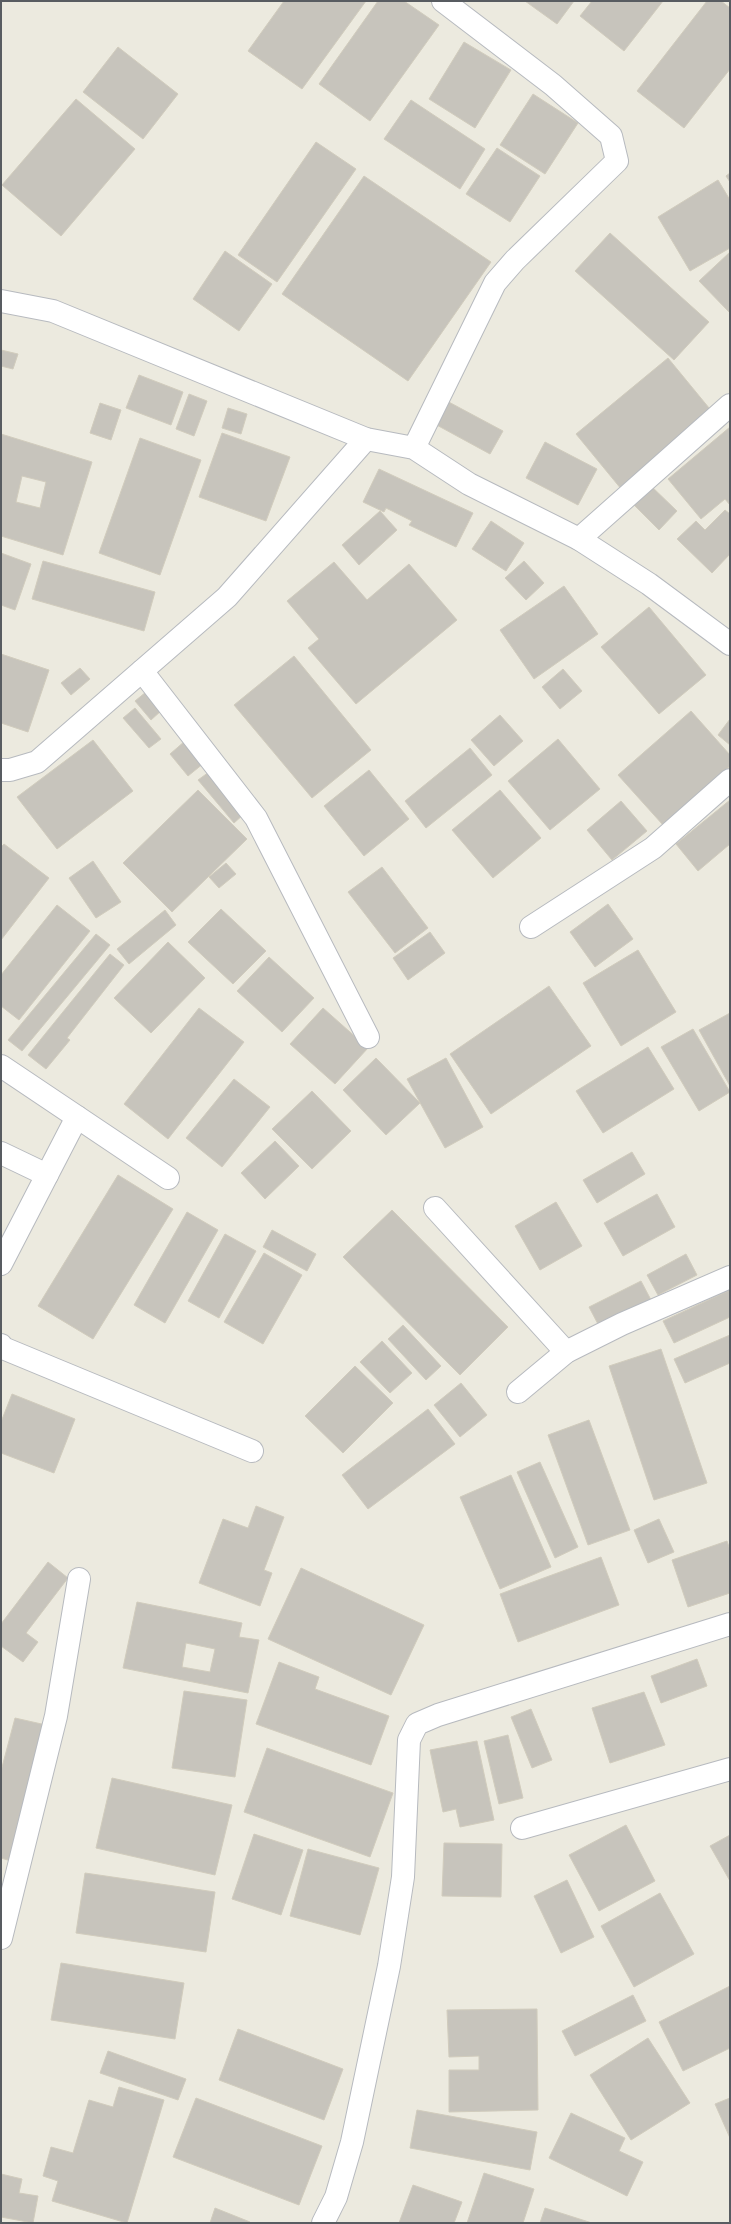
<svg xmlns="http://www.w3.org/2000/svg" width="731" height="2224" viewBox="0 0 731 2224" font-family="'Roboto Condensed',sans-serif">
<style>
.building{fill:#c7c4bc;stroke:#d1ccbd;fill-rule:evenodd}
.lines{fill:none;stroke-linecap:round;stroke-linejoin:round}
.street-casing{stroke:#b7babf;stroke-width:24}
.street{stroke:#fff;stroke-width:22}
</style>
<rect width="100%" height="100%" fill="#eceadf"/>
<g class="building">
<path d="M284 1H366L302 89 248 51Z"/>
<path d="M378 1H404L439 25 370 121 319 84Z"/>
<path d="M525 1H574L557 24Z"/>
<path d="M592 1H663L624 51 580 16Z"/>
<path d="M707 1H721L730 8V69L684 128 637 91Z"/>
<path d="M464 42 511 70 475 128 429 99Z"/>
<path d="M118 47 178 94 143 139 83 92Z"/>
<path d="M533 94 578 123 545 174 500 145Z"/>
<path d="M76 99 135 149 61 236 2 185Z"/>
<path d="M411 100 485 149 460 189 384 139Z"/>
<path d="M316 142 356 169 277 282 238 255Z"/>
<path d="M497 148 540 176 510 222 466 194Z"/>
<path d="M730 173V182L726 176Z"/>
<path d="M364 176 491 262 408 381 282 294Z"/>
<path d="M718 180 730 200V248L690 271 658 217Z"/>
<path d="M610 233 709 322 674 360 575 271Z"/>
<path d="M225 251 272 284 239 331 193 299Z"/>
<path d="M730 252V313L699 281Z"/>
<path d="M1 350 18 354 13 369 1 366Z"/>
<path d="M668 358 714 414 622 490 576 434Z"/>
<path d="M139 375 183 392 171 425 126 408Z"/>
<path d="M189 394 207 401 194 436 176 429Z"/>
<path d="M445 400 503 431 490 454 433 423Z"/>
<path d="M100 403 121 410 111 440 90 433Z"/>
<path d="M228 408 247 414 241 434 222 428Z"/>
<path d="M730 427V505L725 499 701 519 668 479Z"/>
<path d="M222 433 290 457 266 521 199 497Z"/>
<path d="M1 434 92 462 63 555 1 536ZM22 476 46 482 40 508 16 502Z"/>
<path d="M140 438 201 460 160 575 99 553Z"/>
<path d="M545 442 597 469 578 505 526 478Z"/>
<path d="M379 469 473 513 456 547 409 525 412 521 386 508 384 512 363 502Z"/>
<path d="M649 484 677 511 659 530 631 502Z"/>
<path d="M725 510 730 514V554L712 573 677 539 696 521 705 530Z"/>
<path d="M380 511 397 530 359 565 342 545Z"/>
<path d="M491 521 524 543 506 571 472 549Z"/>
<path d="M1 553 31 564 15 610 1 605Z"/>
<path d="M43 561 155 592 144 631 32 599Z"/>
<path d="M524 561 544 583 526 600 505 578Z"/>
<path d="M334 562 367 600 409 564 457 620 356 704 308 648 319 639 287 601Z"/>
<path d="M564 586 598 634 534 679 500 630Z"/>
<path d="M649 607 706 675 659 714 601 647Z"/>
<path d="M1 654 49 670 28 732 1 723Z"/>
<path d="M294 656 371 750 312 798 234 705Z"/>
<path d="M80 668 90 679 71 695 61 683Z"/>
<path d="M563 669 582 691 560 709 542 687Z"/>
<path d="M146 692 162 710 151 720 135 701Z"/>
<path d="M135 708 161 739 149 748 123 718Z"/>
<path d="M691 711 730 755V766L663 825 618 775Z"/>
<path d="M500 715 523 741 494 766 471 740Z"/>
<path d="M730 719V745L718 735Z"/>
<path d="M558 739 600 789 550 830 508 781Z"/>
<path d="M93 740 133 791 57 849 17 797Z"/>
<path d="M185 741 204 763 188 776 170 754Z"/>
<path d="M470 748 492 775 426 828 405 801Z"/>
<path d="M369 770 409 819 364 856 324 806Z"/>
<path d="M209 772 244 814 234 823 198 780Z"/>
<path d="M198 790 247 839 172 912 123 863Z"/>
<path d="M500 790 541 838 493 878 452 830Z"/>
<path d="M730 800V844L698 871 676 844Z"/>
<path d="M621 801 647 831 612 860 587 830Z"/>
<path d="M4 844 49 878 1 940V847Z"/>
<path d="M93 861 121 902 96 918 69 878Z"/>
<path d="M226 863 236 874 219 888 209 877Z"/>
<path d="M382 867 428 928 395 953 348 892Z"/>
<path d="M608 904 633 939 595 967 570 932Z"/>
<path d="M57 905 90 931 19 1020 1 1006V975Z"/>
<path d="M221 909 266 951 233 984 188 942Z"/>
<path d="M165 910 176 925 129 964 117 949Z"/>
<path d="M430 932 445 953 408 980 393 958Z"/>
<path d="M96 934 110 945 22 1051 8 1040Z"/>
<path d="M168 942 205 978 151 1033 114 998Z"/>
<path d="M638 950 676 1012 621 1046 583 983Z"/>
<path d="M110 954 124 965 67 1038 70 1040 46 1069 28 1055Z"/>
<path d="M269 957 314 998 282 1032 237 991Z"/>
<path d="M549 986 591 1046 491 1114 450 1054Z"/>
<path d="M199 1008 244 1042 168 1139 124 1104Z"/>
<path d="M323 1008 368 1048 335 1084 290 1044Z"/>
<path d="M730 1013V1086L699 1030Z"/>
<path d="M693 1029 730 1092 699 1111 661 1047Z"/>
<path d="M648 1047 674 1089 603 1133 576 1091Z"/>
<path d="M376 1058 420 1103 386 1135 343 1090Z"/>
<path d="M446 1058 483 1127 445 1148 407 1079Z"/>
<path d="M234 1079 270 1107 222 1167 186 1138Z"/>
<path d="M312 1091 351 1131 312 1169 272 1129Z"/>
<path d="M275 1141 299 1166 265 1199 241 1173Z"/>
<path d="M632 1152 645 1174 597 1203 583 1180Z"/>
<path d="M118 1175 173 1209 93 1339 38 1306Z"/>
<path d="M657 1194 675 1227 623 1256 604 1223Z"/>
<path d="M556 1202 582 1246 540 1270 515 1226Z"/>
<path d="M392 1210 508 1327 460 1375 343 1257Z"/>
<path d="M187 1212 218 1230 165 1323 134 1305Z"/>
<path d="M272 1230 316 1254 307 1271 263 1247Z"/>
<path d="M225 1234 256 1251 219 1318 188 1301Z"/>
<path d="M264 1253 302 1275 263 1344 224 1322Z"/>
<path d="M686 1254 697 1275 658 1295 647 1275Z"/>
<path d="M641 1281 651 1300 599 1326 589 1307Z"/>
<path d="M730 1290V1317L674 1343 663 1321Z"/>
<path d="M403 1325 441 1366 426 1380 388 1339Z"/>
<path d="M730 1335V1363L685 1383 674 1359Z"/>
<path d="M382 1341 412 1373 390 1393 360 1362Z"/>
<path d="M661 1349 707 1483 654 1500 609 1366Z"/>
<path d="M355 1366 393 1403 343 1453 305 1416Z"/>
<path d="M461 1383 487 1415 460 1437 434 1405Z"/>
<path d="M12 1394 75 1419 54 1473 1 1453V1422Z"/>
<path d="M428 1409 455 1444 368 1509 342 1475Z"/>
<path d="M589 1420 630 1530 588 1545 548 1435Z"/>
<path d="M540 1462 578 1547 555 1558 517 1472Z"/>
<path d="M511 1475 551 1567 500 1589 460 1497Z"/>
<path d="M256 1506 284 1517 264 1570 272 1573 260 1606 199 1583 223 1519 248 1528Z"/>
<path d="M659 1519 674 1552 648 1563 634 1530Z"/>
<path d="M727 1541 730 1550V1593L688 1607 672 1560Z"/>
<path d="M601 1557 619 1605 518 1642 500 1594Z"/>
<path d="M48 1562 68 1578 26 1633 38 1642 23 1662 1 1646V1624Z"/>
<path d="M301 1568 424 1625 391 1695 268 1639Z"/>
<path d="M137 1602 242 1623 239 1637 259 1640 248 1693 123 1668ZM186 1643 215 1649 210 1672 182 1667Z"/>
<path d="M697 1659 707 1686 661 1703 651 1676Z"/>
<path d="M279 1662 319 1677 315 1689 389 1716 371 1765 256 1724Z"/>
<path d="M184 1691 247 1700 235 1777 172 1768Z"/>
<path d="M644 1692 665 1745 610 1763 592 1708Z"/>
<path d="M531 1709 552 1760 532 1768 511 1717Z"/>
<path d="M15 1718 46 1725 11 1861 1 1858V1771Z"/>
<path d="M508 1735 523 1798 499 1804 484 1741Z"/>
<path d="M477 1741 494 1820 460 1827 456 1809 443 1812 430 1750Z"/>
<path d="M267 1748 393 1793 370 1857 244 1812Z"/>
<path d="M112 1778 232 1805 215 1875 96 1848Z"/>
<path d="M626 1825 655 1881 599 1911 569 1855Z"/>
<path d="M254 1834 303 1850 281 1915 232 1899Z"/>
<path d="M730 1835V1881L710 1846Z"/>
<path d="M444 1843 502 1844 501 1897 442 1896Z"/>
<path d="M308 1849 379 1868 360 1935 290 1916Z"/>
<path d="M85 1873 215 1892 206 1952 76 1933Z"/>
<path d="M567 1880 594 1937 561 1953 534 1896Z"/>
<path d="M660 1893 694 1954 634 1987 601 1926Z"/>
<path d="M61 1963 184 1983 175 2039 51 2020Z"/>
<path d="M730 1986V2048L683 2071 659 2022Z"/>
<path d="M633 1995 646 2021 575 2056 562 2031Z"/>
<path d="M537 2009 538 2110 449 2112V2070H479V2056L449 2057 447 2010Z"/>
<path d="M238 2029 343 2069 324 2120 219 2080Z"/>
<path d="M648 2038 690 2103 631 2140 590 2075Z"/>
<path d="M108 2051 186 2079 178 2100 100 2073Z"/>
<path d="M119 2087 164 2100 127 2223 52 2201 58 2181 43 2176 51 2147 73 2153 89 2100 113 2107Z"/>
<path d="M196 2098 322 2146 299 2205 173 2157Z"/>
<path d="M730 2098V2138L715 2104Z"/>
<path d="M417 2110 537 2132 530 2170 410 2148Z"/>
<path d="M571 2113 625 2138 619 2151 643 2162 627 2196 549 2158Z"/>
<path d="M484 2173 534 2189 523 2223H467Z"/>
<path d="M1 2174 22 2179 19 2193 38 2196 33 2223 1 2217Z"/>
<path d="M413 2185 462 2202 454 2223H399Z"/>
<path d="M215 2208 250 2222V2223H210Z"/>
<path d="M545 2208 592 2223H540Z"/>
</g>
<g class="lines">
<g class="street-casing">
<g id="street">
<path d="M1 301 53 311 366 439 414 448 469 484 579 539 649 584 730 644"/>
<path d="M414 448 495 283 515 260 617 161 611 136 553 85 443 1"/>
<path d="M579 539 730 405"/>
<path d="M142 671 256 818 368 1037"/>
<path d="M1 770H10L37 762 227 597 366 439"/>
<path d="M531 927 653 848 730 780"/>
<path d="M1 1066 168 1178"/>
<path d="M1 1153 47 1175 77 1117"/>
<path d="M435 1208 566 1352"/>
<path d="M1 1264 47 1175"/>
<path d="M1 1345 3 1348 252 1451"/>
<path d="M518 1392 566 1352 622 1324 730 1277"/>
<path d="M522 1828 730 1769"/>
<path d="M1 1938 56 1716 79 1579"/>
<path d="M323 2223 336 2197 352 2142 389 1966 403 1877 409 1740 417 1724 438 1715 730 1624"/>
</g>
</g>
<use href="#street" class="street"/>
</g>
<rect width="731" height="2224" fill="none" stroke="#585c61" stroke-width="4"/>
</svg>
